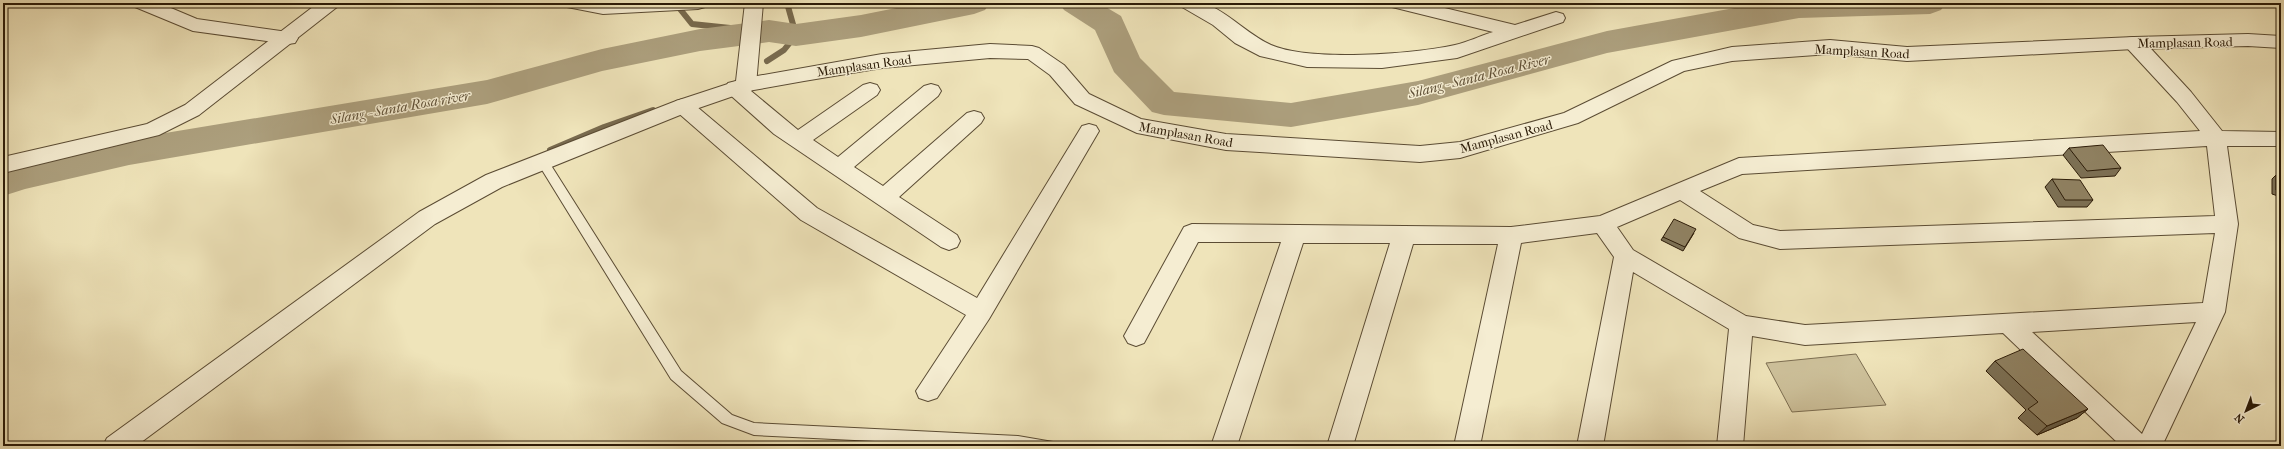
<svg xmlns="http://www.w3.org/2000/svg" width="2284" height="449" viewBox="0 0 2284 449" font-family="'IM FELL French Canon',serif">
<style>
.green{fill:#cec29c;stroke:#7c6e52}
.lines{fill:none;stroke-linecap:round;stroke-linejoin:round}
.stream{stroke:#786a4e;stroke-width:6}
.river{fill:#ac9f7d;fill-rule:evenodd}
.service-casing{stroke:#5b4c34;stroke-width:2}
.minor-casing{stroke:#5b4c34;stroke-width:2}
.tertiary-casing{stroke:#5b4c34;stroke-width:2}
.service{fill:#f5edd2;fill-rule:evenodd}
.minor{fill:#f5edd2;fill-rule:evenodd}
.tertiary{fill:#f5edd2;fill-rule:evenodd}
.wall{fill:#7c7156;stroke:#2a1a07}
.shaded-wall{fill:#655c46;stroke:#2a1a07}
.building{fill:#908364;stroke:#2a1a07}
.labels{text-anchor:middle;stroke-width:3;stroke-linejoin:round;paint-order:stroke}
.street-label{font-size:13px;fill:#2a1a07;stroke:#f5edd2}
.water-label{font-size:14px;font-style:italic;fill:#5e4f36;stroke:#f5edd2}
</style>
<rect width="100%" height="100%" fill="#efe4ba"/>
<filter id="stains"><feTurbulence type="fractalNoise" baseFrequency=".005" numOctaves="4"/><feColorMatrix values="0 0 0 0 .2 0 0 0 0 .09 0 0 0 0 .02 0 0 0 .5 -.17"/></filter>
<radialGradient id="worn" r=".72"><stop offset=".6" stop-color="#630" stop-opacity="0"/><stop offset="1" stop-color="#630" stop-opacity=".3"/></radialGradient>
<path class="green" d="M1856 354 1886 405 1792 412 1766 363Z"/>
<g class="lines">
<g class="stream">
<path d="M787 3 796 35"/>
<path d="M680 9 692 24 796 35"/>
<path d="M767 61 784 50 796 35"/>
<path d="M550 150 604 127 653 110"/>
</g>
<g class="river">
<path d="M921 3H990L985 10 974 14 861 37 796 46 769 42 700 51 602 71 487 104 129 165 25 189 3 196V168L129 139 487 80 602 49 700 29 769 20 796 24 861 15Z"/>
<path d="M1059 3H1099L1121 16 1140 58 1174 92 1291 103 1418 81 1607 31 1762 3H1946L1941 10 1930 14 1799 18 1607 53 1418 105 1291 127 1164 115 1152 112 1114 72 1095 30 1064 10Z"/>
</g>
<g class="service-casing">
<path id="service" d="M543 158 547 159 681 371 732 415 754 423 1018 436 1053 442 1055 446H977L754 435 722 423 671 379 539 165 537 162 539 159Z"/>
</g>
<g class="minor-casing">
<g id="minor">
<path d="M133 3H159L197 19 295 33 298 38 295 43 288 44 193 31 135 7Z"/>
<path d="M565 3H707L705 7 698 9 603 14 567 7Z"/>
<path d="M745 3H763L756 85 751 91 798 130 863 85 870 83 877 85 880 90 877 95 813 140 838 157 924 86 931 84 938 86 941 91 938 96 854 167 883 186 967 113 974 111 981 113 984 118 981 123 899 197 957 235 960 241 957 247 949 250 941 247 774 134 728 93 725 88 728 83 736 81Z"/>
<path d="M1180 3C1187 3 1197 1 1204 3 1228 12 1247 34 1271 45 1310 62 1413 54 1455 45 1468 42 1480 36 1493 32L1392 7 1390 3H1424L1515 25 1556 12 1563 14 1565 18 1563 22 1457 58 1382 68 1307 67 1260 56 1235 43 1213 25 1182 7Z"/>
<path d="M2134 37 2141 38 2191 92 2222 131 2281 132V146H2227L2238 224 2225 312 2162 446H2121L2003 333 1805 345 1752 336 1743 446H1717L1729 329 1633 272 1603 446H1577L1614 257 1597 233 1521 243 1480 446H1454L1498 244H1413L1353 446H1327L1390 243H1303L1237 446H1211L1281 242H1198L1144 343 1136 346 1128 343 1124 336 1184 227 1192 224 1511 227 1600 216 1739 158 2200 131 2177 102 2127 48 2124 43 2127 38ZM2207 146 2215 216 1780 231 1753 225 1700 191 1742 174ZM1680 200 1739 238 1780 249 2215 233 2203 303 1805 325 1746 316 1633 250 1617 227ZM2196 322 2142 434 2032 332Z"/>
<path d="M683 99 690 101 817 208 977 298 1082 126 1089 124 1096 126 1099 131 989 319 937 398 928 401 919 398 916 391 966 315 801 220 676 111 673 106 676 101Z"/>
</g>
</g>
<g class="tertiary-casing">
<g id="tertiary">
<path d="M318 3H339L337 7 199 115 159 135 3 173V157L147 124 185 105Z"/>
<path d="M2248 34 2281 36V48L2248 46 2134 49 1907 61 1830 54 1732 61 1684 71 1578 123 1460 158 1420 162 1226 150 1137 133 1075 104 1050 75 1028 59 990 58 882 68 804 81 748 91 690 111 502 187 435 224 136 446H103L107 438 419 212 486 175 676 101 746 78 882 54 990 44 1032 46 1039 48 1064 65 1089 94 1141 119 1226 134 1420 146 1460 142 1564 113 1672 61 1732 47 1830 40 1907 47 2134 37Z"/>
</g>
</g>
<use href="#service" class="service"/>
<use href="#minor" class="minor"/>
<use href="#tertiary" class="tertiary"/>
</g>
<g class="wall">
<path d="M2069 148 2121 168 2115 176 2081 178 2063 155Z"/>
<path d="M2276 175 2281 177V197L2272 194V179Z"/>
<path d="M2052 179 2093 200 2087 207H2058L2045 187Z"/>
<path d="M1694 233 1683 251 1661 240 1663 237Z"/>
<path d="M1995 361 2088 409 2077 418 2037 435 2018 418 2026 410 1986 371Z"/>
</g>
<path class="shaded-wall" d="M2088 409 2077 418 2037 435 2047 426Z"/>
<g class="building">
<path d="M2103 145 2121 168 2087 171 2069 148Z"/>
<path d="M2276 175 2281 177V191L2276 190Z"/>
<path d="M2052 179 2080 180 2093 200H2065Z"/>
<path d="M1674 219 1696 229 1685 247 1663 237Z"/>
<path d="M2023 349 2088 409 2047 426 2028 409 2038 402 1995 361Z"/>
</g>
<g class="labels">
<g class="street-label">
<text transform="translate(2185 42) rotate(-1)" y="5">Mamplasan Road</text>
<text transform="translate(1862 51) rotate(3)" y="5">Mamplasan Road</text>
<text transform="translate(864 65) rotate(-8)" y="5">Mamplasan Road</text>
<text transform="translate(1186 134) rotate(10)" y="5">Mamplasan Road</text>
<text transform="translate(1506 136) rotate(-15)" y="5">Mamplasan Road</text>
</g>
<g class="water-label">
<text transform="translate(1479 76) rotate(-14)" y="5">Silang - Santa Rosa River</text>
<text transform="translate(400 107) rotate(-10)" y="5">Silang - Santa Rosa river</text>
</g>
</g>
<rect width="2284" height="449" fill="none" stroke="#efe4ba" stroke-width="16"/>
<rect x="4" y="4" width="2276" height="441" fill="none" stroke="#2a1a07" stroke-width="2"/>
<rect x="8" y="8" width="2268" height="433" fill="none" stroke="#2a1a07"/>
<g transform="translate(2246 411) rotate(222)" stroke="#f5edd2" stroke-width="3" paint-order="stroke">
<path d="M0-3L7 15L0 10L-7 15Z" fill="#2a1a07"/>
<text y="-6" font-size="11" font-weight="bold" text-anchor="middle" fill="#2a1a07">N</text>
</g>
<rect width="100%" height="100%" filter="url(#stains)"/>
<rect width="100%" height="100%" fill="url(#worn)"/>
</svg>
